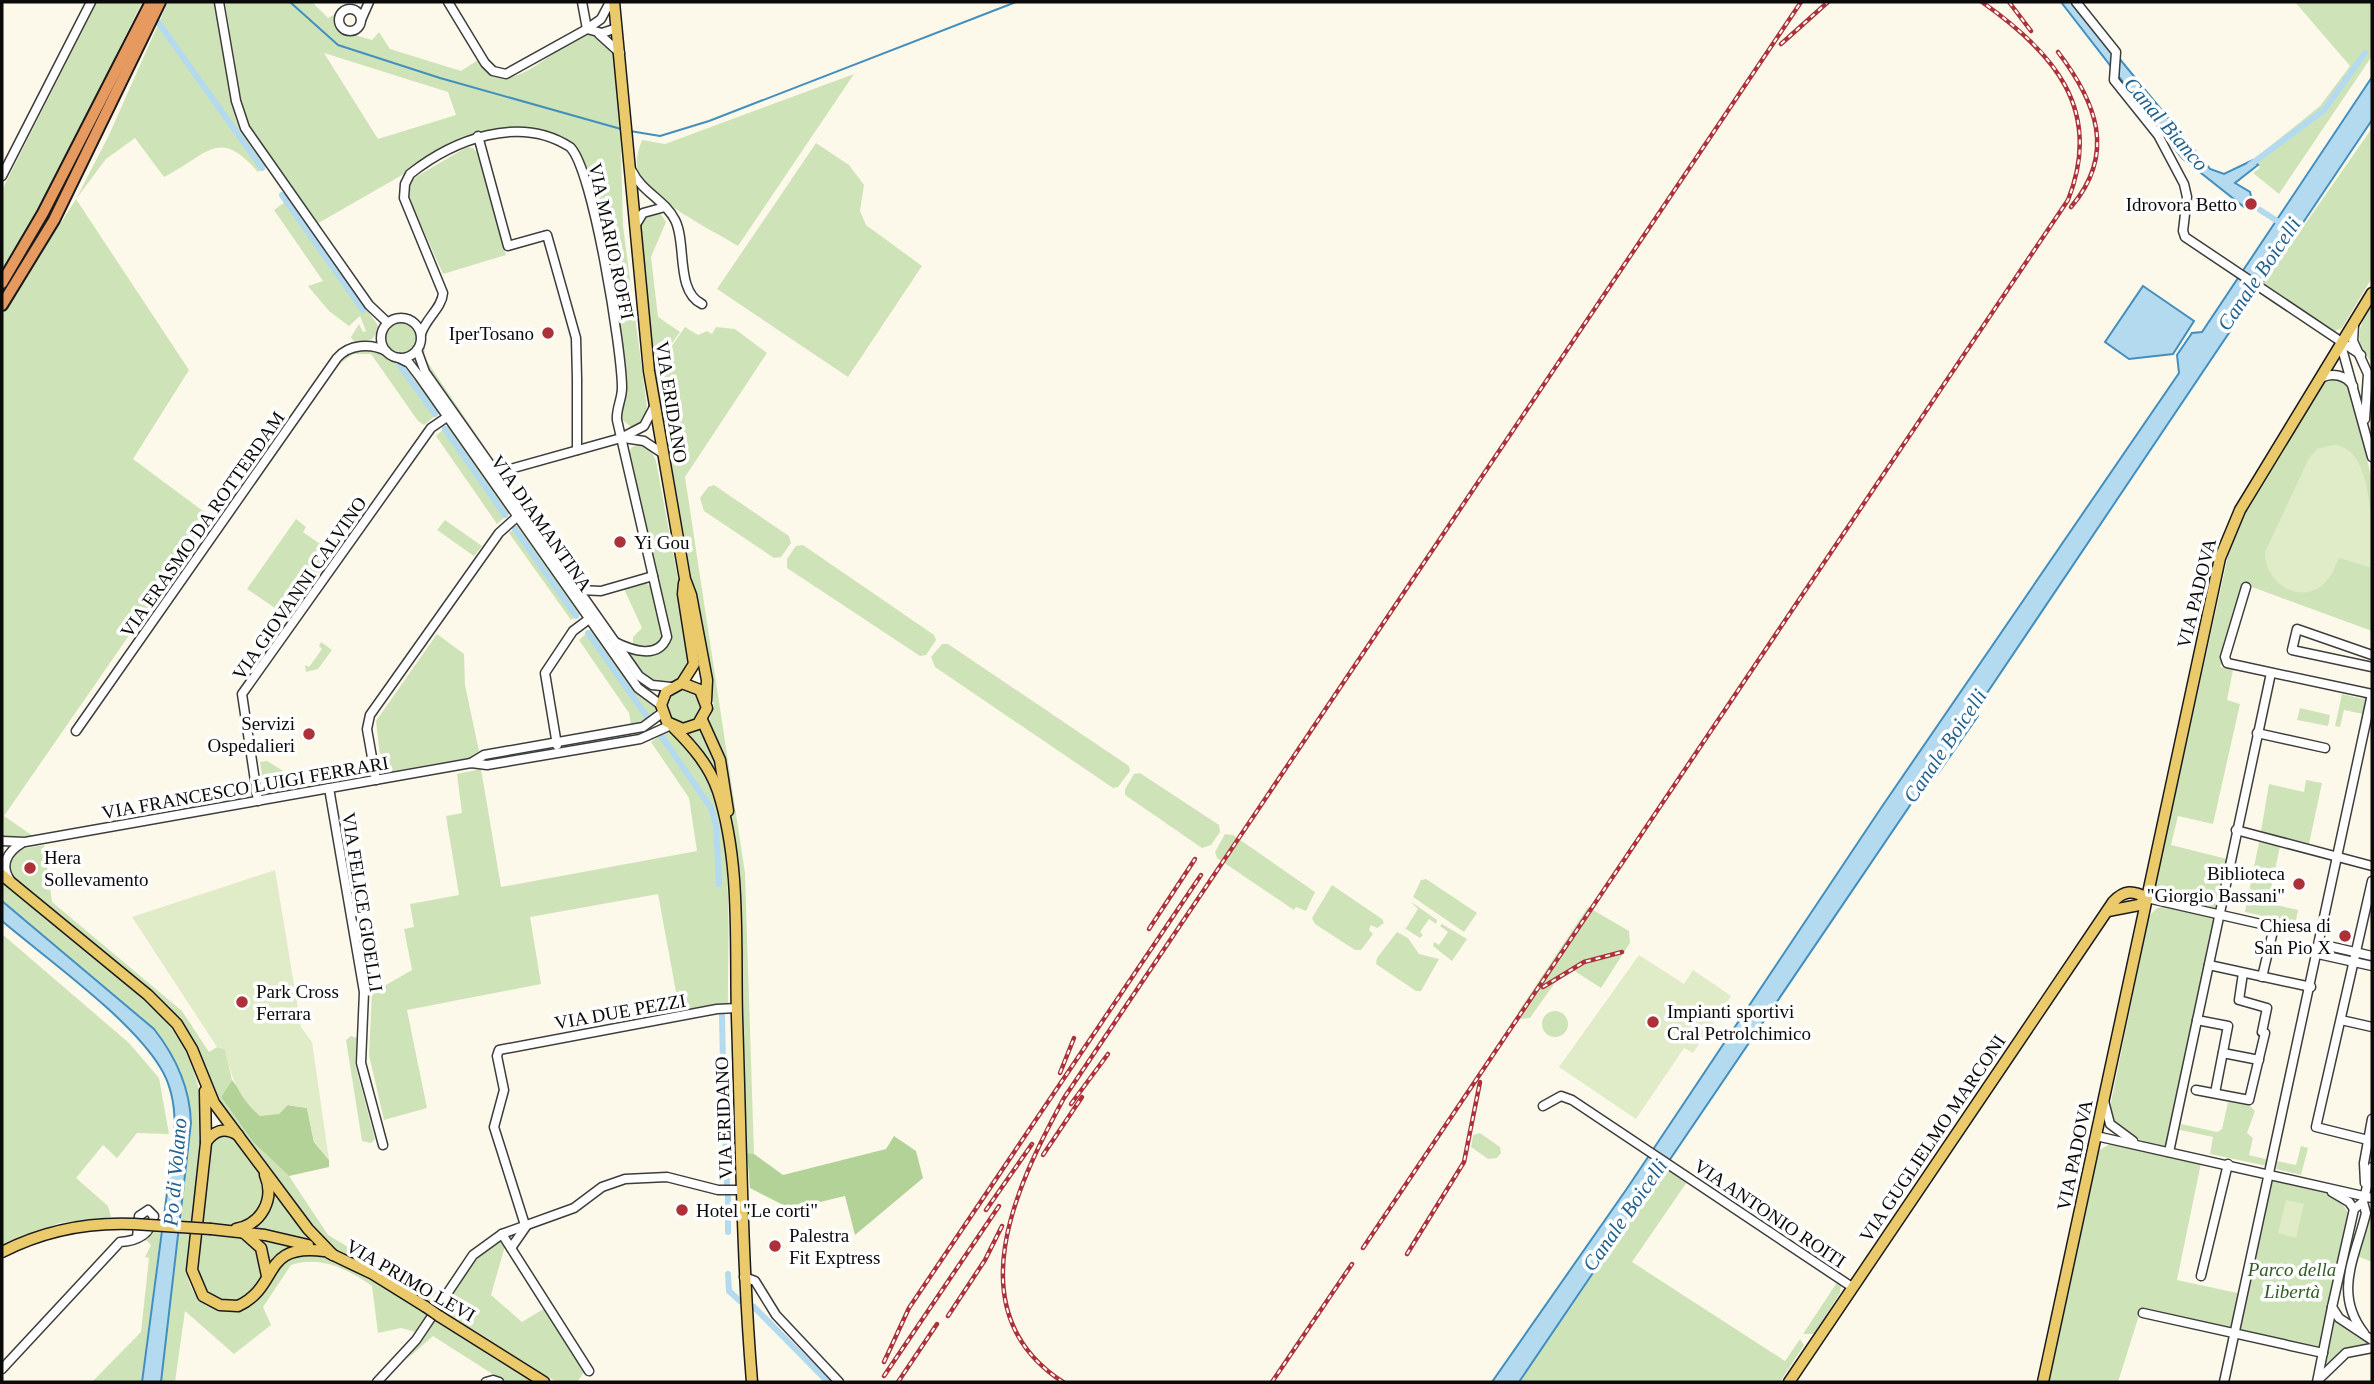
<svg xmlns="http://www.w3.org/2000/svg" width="2374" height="1384" viewBox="0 0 2374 1384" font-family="Georgia,serif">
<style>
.green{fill:#cfe3b8;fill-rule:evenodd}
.forest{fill:#b3d298}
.pitch{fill:#e0ebc8}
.water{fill:#b4daef;stroke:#428fbf;stroke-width:2}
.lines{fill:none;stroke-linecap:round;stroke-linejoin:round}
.stream{stroke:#428fbf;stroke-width:2}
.canal{stroke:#b4daef;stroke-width:6}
.minor-casing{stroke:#3d3d3d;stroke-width:11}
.major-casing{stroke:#1b1b1b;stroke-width:13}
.highway-casing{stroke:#1b1b1b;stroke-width:14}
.minor{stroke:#fff;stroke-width:8}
.major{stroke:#ebca6c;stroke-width:10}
.highway{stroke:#e69a5f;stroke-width:10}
.rail-casing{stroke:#ac3139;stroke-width:4.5}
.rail{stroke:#fff;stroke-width:2;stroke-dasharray:5;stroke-linecap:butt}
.major-bridge-casing{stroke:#1b1b1b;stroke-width:13;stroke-linecap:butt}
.major-bridge{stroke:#ebca6c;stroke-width:10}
.poi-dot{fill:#ac3139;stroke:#fff;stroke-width:2.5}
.labels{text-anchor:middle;stroke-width:7;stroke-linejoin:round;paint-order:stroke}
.poi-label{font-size:19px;fill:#0a0a0a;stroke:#fff;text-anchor:start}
.street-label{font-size:19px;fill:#0a0a0a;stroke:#fff}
.park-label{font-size:19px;font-style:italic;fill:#2f5b22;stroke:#fff}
.water-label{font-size:21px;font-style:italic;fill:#21618f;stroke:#fff}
</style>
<rect width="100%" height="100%" fill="#fdf9ea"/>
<g class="green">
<path d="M97 2H142L50 191 2 273V190Z"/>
<path d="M168 2H217L236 120 267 166 258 172C218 126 208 155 164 177L135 138 106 159 76 199 189 370 133 459 211 517 4 816 33 836 2 837V315L76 199 109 135Z"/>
<path d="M225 2H312L328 18 339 12V24L348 33 372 40 379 32 390 49 461 71 478 60V56C510 108 548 47 585 34L596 35 613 49 620 118 623 226 647 407 642 424 631 427 621 419 625 389 586 172 573 146 523 129 477 132 315 225 244 118ZM324 53 448 92 456 115 378 139Z"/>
<path d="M2295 2H2372V56L2279 194 2253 173 2260 168 2253 160 2320 106 2350 66Z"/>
<path d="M854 74 738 246C714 231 646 198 638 172 635 160 638 151 642 140L665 144Z"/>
<path d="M2372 128V278L2342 328 2333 332 2262 286Z"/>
<path d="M816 143 849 165 864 185 860 211 866 225 922 266 848 377 717 289Z"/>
<path d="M467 147 473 148 478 154 506 255 443 274 409 198V186L414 178Z"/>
<path d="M289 199 377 324 380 329 372 339 355 344 351 337 359 324 363 332 366 331 360 316 349 326 329 311 308 286 323 281 274 210Z"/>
<path d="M654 212 660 213 666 222 651 257 658 317 680 332 655 367 640 239 642 222 646 213Z"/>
<path d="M446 295 444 306 426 332 424 357 493 459 496 457 503 466 494 465 427 369C410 324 440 326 446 295Z"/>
<path d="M2372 304V363C2352 340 2358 328 2372 304Z"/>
<circle cx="401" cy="338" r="17"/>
<path d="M685 327 698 335 707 331 712 334 716 327 735 329 767 353 685 477 745 873 754 1154 747 1153 737 860 723 754 708 724 714 706 655 370Z"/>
<path d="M357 350C399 347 418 382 440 412L424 425 418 421 371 354H353L337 366 343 358Z"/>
<path d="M2328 377 2346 381 2351 388 2372 481V631L2244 584 2220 667 2233 670 2227 700 2240 704 2213 824 2178 816 2171 845 2227 859 2218 909 2164 897 2155 885 2230 547 2241 519Z"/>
<path d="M449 424 511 512 497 524 436 436Z"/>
<path d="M641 444 650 448 656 461 691 649C690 672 674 696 648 679 640 673 634 661 628 653L641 655 658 650 668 634 628 455 632 447Z"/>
<path d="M714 485 789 536 791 543 781 557 774 558 704 511 700 498 708 487Z"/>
<path d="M296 519 306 527 303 532 333 553 288 617 247 589Z"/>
<path d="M445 520 482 546 474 556 437 530Z"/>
<path d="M519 524 582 613 571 620 509 533Z"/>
<path d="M803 545 934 635 936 640 926 655 920 656 787 568V559L796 546Z"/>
<path d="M645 583 653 588 664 639 656 646 638 649 633 646V637L642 628 624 589Z"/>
<path d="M592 628 640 695 656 708 652 717 631 725 629 713 579 640Z"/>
<path d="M437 634 464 654 465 685 479 751 469 758 382 773 376 721Z"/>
<path d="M321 642 332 650 318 669 306 672 305 665 309 667 322 649 319 646Z"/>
<path d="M942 644H948L1129 766 1130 771 1118 787 1113 788 935 667 931 657Z"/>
<path d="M686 685 702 697 701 716 685 727 667 718 664 698Z"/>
<path d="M2342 694 2363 699 2364 695 2369 696 2363 714 2344 710 2340 727 2335 726Z"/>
<path d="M2300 708 2330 715 2328 726 2297 720Z"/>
<path d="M699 728 715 753 720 780H717L679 731H694Z"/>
<path d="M665 732C675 733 679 739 686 747 739 805 727 929 728 1003L687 1010 685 1002 678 1003 658 894 530 917 541 984 407 1010 427 1108 384 1120 369 1055 372 993 412 970 404 929 414 927 410 904 459 895 446 816 462 813 457 774 481 769 501 887 697 851 689 798 651 742Z"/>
<path d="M267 761 303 783 369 770 370 775 265 794 260 762Z"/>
<path d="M1140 773 1219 825 1220 832 1211 845 1202 848 1125 795V789L1134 774Z"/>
<path d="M2306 780 2322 783 2309 844 2261 831 2269 784 2304 792Z"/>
<path d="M1225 834 1233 835 1315 892 1306 911 1296 907 1294 910 1217 858 1215 852Z"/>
<path d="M2259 842 2280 846 2268 903 2298 910 2294 930 2281 927 2282 920 2245 912Z"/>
<path d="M44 845 52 902 182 1011 209 1052 217 1047 225 1049 232 1080 221 1097 253 1142 289 1176 328 1235 427 1294 432 1286 449 1296 475 1260 502 1240 505 1246 491 1295 522 1322 545 1308 585 1371 577 1382H557C499 1348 443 1313 387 1277 362 1261 335 1253 314 1232L214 1094 174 1014 8 872V860L16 850Z"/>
<path d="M1426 879 1477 913 1464 932 1413 897 1421 880Z"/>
<path d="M2 880 150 1003C212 1065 206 1123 195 1204 191 1234 174 1284 205 1303 261 1338 262 1260 300 1252 329 1246 403 1299 428 1315L416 1332 401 1328 378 1333 372 1286C347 1269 321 1255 291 1265L263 1307 271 1325 234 1354 185 1311 175 1382H161L192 1123C190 1087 176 1056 154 1028L2 900Z"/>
<path d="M1332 885 1382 919 1384 923 1377 928 1371 925 1369 930 1373 934 1361 950H1355L1315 924 1312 918Z"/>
<path d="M1410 901 1437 920 1436 924 1429 919 1420 932 1423 935 1420 938 1403 927 1406 928 1418 909Z"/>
<path d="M2167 906 2216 917 2168 1147C2143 1141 2120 1138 2109 1112L2149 916 2157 908Z"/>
<path d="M1588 907 1629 931 1630 943 1601 988 1573 970 1559 977 1530 1018 1521 1019 1518 1012Z"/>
<path d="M1442 924 1467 939 1452 961 1433 946 1434 942 1439 945 1448 932 1440 926Z"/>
<path d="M1397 932 1408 938 1419 954 1439 959 1421 991H1416L1376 964 1377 958Z"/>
<path d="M2 934 129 1043 159 1078 169 1134 137 1133 117 1158 103 1145 76 1178 108 1206 111 1217 59 1223 2 1246Z"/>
<circle cx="1555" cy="1024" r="13"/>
<path d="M351 1036 357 1038 355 1064 375 1139 371 1143 362 1141 346 1040Z"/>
<path d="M2228 1102 2250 1106 2255 1111 2247 1133 2253 1138 2249 1155 2269 1160 2267 1166 2210 1154 2213 1137 2180 1130 2181 1124 2217 1132 2222 1129Z"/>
<path d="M222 1132C240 1139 271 1179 265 1200 264 1206 257 1213 254 1219L234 1226 203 1223 211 1146Z"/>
<path d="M1480 1133 1500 1147 1501 1153 1497 1158 1488 1159 1471 1147 1473 1135Z"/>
<path d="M2110 1144 2201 1163 2177 1280 2242 1294 2234 1329 2141 1309 2118 1382H2048L2098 1151Z"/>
<path d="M2301 1146 2308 1148 2301 1175 2276 1169 2277 1161 2296 1165Z"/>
<path d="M1666 1168 1687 1182 1632 1262 1785 1361 1800 1339 1804 1345 1780 1382H1520Z"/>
<path d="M2271 1178C2296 1184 2338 1188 2348 1213L2320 1348 2239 1330Z"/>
<path d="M271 1186 317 1243 252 1228 258 1223Z"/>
<path d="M2371 1205H2372V1262L2357 1256Z"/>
<path d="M151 1232H161L141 1382H92L141 1332 149 1258 145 1257 151 1245 143 1237Z"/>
<path d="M201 1233 242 1237 260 1253 261 1279 244 1299 223 1301C190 1285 197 1264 201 1233Z"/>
<path d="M254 1238 298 1247 269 1269Z"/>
<path d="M1838 1281 1841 1286 1840 1293 1814 1334H1803Z"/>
<path d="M2335 1319 2370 1344 2342 1351 2326 1364Z"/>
<path d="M434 1320 535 1382H505L433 1336 407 1359Z"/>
</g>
<g class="forest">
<path d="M232 1080 260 1116 288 1105 307 1108 314 1142 329 1160V1167L289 1176 253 1142 221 1097Z"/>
<path d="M894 1136 916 1151 923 1178 855 1235 845 1196 791 1209 750 1188 747 1153 754 1154 783 1175 886 1149Z"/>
</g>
<g class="pitch">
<path d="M2332 445C2374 444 2372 531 2372 568L2339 558C2334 569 2330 580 2320 587 2294 604 2264 579 2265 552L2309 458 2317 449Z"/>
<path d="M275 870 301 1027 312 1042 329 1160 314 1142 307 1108 288 1105 279 1114 260 1116C238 1097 231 1077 225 1049L217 1047 132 917Z"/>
<path d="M1639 955 1684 984 1693 970 1731 996 1693 1053 1684 1048 1636 1119 1559 1067Z"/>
<path d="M2286 1200 2304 1204 2296 1238 2278 1233Z"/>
</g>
<g class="water">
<path d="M2061 2H2073L2210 169 2224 174 2253 160 2258 165 2235 183 2250 192 2251 196 2244 207 2182 158Z"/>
<path d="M2372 77V120L1977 708 1978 716 1937 775 1930 776 1519 1382H1492L1628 1187 1881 808 2179 373 2177 355 2192 333 2202 332Z"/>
<path d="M2143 286 2194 321 2173 354 2129 359 2105 342Z"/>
<path d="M2 901 154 1029C176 1057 190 1087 191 1123L161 1382H142L174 1140C176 1116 174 1089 160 1067 130 1018 48 960 2 921Z"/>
</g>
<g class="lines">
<g class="stream">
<path d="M290 2 338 45 440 78 621 129"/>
<path d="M630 131 660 136 709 121 1016 2"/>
</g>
<g class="canal">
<path d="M158 22 262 168"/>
<path d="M2250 165 2324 110 2365 53"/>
<path d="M282 195 363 310"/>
<path d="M2243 198 2255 206"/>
<path d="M2260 210 2282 224"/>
<path d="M400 366 435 414"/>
<path d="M445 429 505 515"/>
<path d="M515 529 576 616"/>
<path d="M588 633 648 718"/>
<path d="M660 734 711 808 716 826 719 884"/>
<path d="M722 1014 724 1117"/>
<path d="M725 1126 727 1187"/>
<path d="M728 1196V1232"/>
<path d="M728 1274 729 1291 740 1301"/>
<path d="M754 1307 828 1382"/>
</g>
<g class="minor-casing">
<g id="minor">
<path d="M219 2 236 101 245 128 369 305 388 323"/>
<path d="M448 2 485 63 493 71 506 74 587 29 601 19 610 2"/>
<path d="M582 2 587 29"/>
<path d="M2076 2 2116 52 2114 80 2158 135 2184 184 2187 197 2183 231 2185 237 2361 355"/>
<circle cx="350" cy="20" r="11"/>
<path d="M361 20 369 2"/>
<path d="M587 29 602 33 617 28"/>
<path d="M599 34 620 53"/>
<path d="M478 136 508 246 547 235 576 338 577 379"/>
<path d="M632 171C642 192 665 200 675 220 687 243 675 291 702 304"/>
<path d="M2 176 91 2"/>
<path d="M635 226 643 213 665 207"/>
<circle cx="401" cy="338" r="20"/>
<path d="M2354 324 2353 341 2368 374 2365 419"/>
<path d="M421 334C426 318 442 308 443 293L404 198 405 184 410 174C453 140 519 114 570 147 593 169 622 351 622 388 622 399 616 409 617 420L667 637C658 660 631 650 615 642"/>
<path d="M2341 345 2372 457"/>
<path d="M417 350 425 372 639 676 652 685 671 687"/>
<path d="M399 358 409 363 419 376 638 688 661 705"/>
<path d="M2321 378C2332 372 2346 375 2353 386"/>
<path d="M577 381V450"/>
<path d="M624 438 644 441 662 453"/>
<path d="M496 473 621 438 644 426 654 407"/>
<path d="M2246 587 2225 657 2227 663 2372 694"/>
<path d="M579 590 601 591 653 576"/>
<path d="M2372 655 2297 629 2292 650 2372 667"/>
<path d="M76 731 337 358C349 344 371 343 386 351"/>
<path d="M2257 733 2325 748"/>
<path d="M557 745 545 673 573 631 589 619"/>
<path d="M471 763 484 755 643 727 662 713"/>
<path d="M376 780 367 729 370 715 499 533 518 516"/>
<path d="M329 788 364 992 361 1063 383 1145"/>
<path d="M258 801 242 694 431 428 447 417"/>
<path d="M2236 830 2372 866"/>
<path d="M2 841 25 842 471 763 487 765 640 739 671 725"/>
<path d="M10 880C0 865 7 852 22 843"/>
<path d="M2147 898 2274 927 2262 977"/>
<path d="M2320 944 2372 956"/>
<path d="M2318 954 2372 966"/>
<path d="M2209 965 2311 987"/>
<path d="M2197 1020 2228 1026 2215 1093"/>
<path d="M2341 1020 2372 1027"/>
<path d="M2223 1053 2259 1060"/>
<path d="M2196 1090 2249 1100 2265 1033 2262 1032 2267 1008 2239 1000 2243 973"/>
<path d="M2104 1101 2110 1124 2133 1141"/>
<path d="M1543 1106 1561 1096 1572 1100 1852 1287"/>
<path d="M2096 1136 2372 1198"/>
<path d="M2368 1140 2316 1127 2372 881"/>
<path d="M2169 1152 2271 673"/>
<path d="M2365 1183 2364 1163 2372 1119"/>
<path d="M2332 1192 2349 1202 2354 1209"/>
<path d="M2363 1202 2354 1209 2332 1307 2339 1318 2372 1340"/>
<path d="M525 1225 494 1127 504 1090 497 1056 499 1050 717 1009 737 1008"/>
<path d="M502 1234 589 1371"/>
<path d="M511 1248 527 1225"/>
<path d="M2201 1276 2228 1164"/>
<path d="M744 1277 755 1281 776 1315 839 1382"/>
<path d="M2143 1313 2323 1353"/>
<path d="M2364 1333C2333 1293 2355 1258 2366 1213L2363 1202 2372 1167"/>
<path d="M2 1369 120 1242C137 1241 151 1234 154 1216L148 1210 139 1216 137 1238"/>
<path d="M2319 1379 2346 1353 2372 1348"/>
<path d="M377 1382 416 1340 473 1255 502 1234 574 1208 602 1187 625 1179 667 1177 718 1190H742"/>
<path d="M486 1382 493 1380 499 1382"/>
<path d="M2224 1382 2372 694"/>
<path d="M2317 1382 2332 1307"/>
</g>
</g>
<g class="major-casing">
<g id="major">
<path d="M614 2 649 371 685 579 691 595 707 680 706 701"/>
<path d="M682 683 700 690 707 708 698 724 683 729 667 722 661 705 666 692 682 683 694 664 683 594 684 583"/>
<path d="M702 720 720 760 728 811"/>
<path d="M673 727C692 746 709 765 718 791 741 863 735 943 737 1017 741 1139 742 1261 752 1382"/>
<path d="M2 875 148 995 177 1024 192 1049 214 1103 308 1229 333 1255"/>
<path d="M2108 911 2139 905 2147 898"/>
<path d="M205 1091 206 1143 192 1270 203 1296 220 1305 238 1306C281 1286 260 1243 324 1251"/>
<path d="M206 1142C215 1130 225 1127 238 1135"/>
<path d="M211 1229 265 1235 308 1245"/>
<path d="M236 1229C262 1224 275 1199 265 1175"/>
<path d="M244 1233 261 1248 267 1276"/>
<path d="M2 1252C43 1231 88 1222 134 1224"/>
<path d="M329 1253 373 1274 426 1307"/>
<path d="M439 1316 544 1382"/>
<path d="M1789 1382 2113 902C2124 890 2133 890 2147 898"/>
<path d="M2043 1382 2220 558 2240 510 2372 293"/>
</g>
</g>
<g class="highway-casing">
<g id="highway">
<path d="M2 283 43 213 151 2"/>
<path d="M2 305 54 220 160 2"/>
</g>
</g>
<use href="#minor" class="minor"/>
<use href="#major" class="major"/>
<use href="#highway" class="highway"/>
<g class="rail-casing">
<g id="rail">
<path d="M2009 2 2031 31"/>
<path d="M1781 44 1828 2"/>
<path d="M2058 52C2096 102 2117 153 2071 207"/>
<path d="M1149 929 1195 859"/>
<path d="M1543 987 1584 962 1622 952"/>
<path d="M1060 1073 1074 1038"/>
<path d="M1071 1104 1108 1054"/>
<path d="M1043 1155 1082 1097"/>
<path d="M986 1210 1032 1144"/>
<path d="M1363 1248 2068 200C2104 109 2053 52 1982 2"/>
<path d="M1407 1254 1464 1162 1480 1082"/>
<path d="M948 1316 985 1260 1002 1226"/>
<path d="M884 1362 909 1308 1201 875"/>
<path d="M884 1376 999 1206"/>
<path d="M898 1382 937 1324"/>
<path d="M1063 1382C955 1312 1016 1186 1064 1098L1801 2"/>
<path d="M1272 1382 1352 1264"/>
</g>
</g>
<use href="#rail" class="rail"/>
<g class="major-bridge-casing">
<g id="major-bridge">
<path d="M134 1224 211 1229"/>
<path d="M426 1307 439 1316"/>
</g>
</g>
<use href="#major-bridge" class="major-bridge"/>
</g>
<g class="poi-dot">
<circle cx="2251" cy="204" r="7"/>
<circle cx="548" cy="333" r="7"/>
<circle cx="620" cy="542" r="7"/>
<circle cx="309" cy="734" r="7"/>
<circle cx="30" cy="868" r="7"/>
<circle cx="2299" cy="884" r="7"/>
<circle cx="2345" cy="936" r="7"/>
<circle cx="242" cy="1002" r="7"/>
<circle cx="1653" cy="1022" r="7"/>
<circle cx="682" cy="1210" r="7"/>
<circle cx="775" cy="1246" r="7"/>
</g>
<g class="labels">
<g class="poi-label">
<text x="2237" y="211" text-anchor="end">Idrovora Betto</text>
<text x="534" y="340" text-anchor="end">IperTosano</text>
<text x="634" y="549">Yi Gou</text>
<text x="295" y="730" text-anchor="end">Servizi<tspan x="295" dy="22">Ospedalieri</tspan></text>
<text x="44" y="864">Hera<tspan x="44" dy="22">Sollevamento</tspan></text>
<text x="2285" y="880" text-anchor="end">Biblioteca<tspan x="2285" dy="22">"Giorgio Bassani"</tspan></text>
<text x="2331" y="932" text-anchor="end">Chiesa di<tspan x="2331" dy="22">San Pio X</tspan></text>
<text x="256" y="998">Park Cross<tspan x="256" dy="22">Ferrara</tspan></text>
<text x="1667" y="1018">Impianti sportivi<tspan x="1667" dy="22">Cral Petrolchimico</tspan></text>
<text x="696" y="1217">Hotel "Le corti"</text>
<text x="789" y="1242">Palestra<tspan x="789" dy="22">Fit Exptress</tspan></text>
</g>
<g class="street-label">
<text transform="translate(612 241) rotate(78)" y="7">VIA MARIO ROFFI</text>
<text transform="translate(672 402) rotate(81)" y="7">VIA ERIDANO</text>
<text transform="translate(542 523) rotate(55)" y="7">VIA DIAMANTINA</text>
<text transform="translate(202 524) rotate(-55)" y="7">VIA ERASMO DA ROTTERDAM</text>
<text transform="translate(299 588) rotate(-55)" y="7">VIA GIOVANNI CALVINO</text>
<text transform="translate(2196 593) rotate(-76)" y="7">VIA PADOVA</text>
<text transform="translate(245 787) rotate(-10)" y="7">VIA FRANCESCO LUIGI FERRARI</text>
<text transform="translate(363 902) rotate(81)" y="7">VIA FELICE GIOELLI</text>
<text transform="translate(620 1011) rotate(-10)" y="7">VIA DUE PEZZI</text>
<text transform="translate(723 1118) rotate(-92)" y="7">VIA ERIDANO</text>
<text transform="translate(1932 1138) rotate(-56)" y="7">VIA GUGLIELMO MARCONI</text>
<text transform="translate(2074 1155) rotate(-78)" y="7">VIA PADOVA</text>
<text transform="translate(1770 1213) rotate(34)" y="7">VIA ANTONIO ROITI</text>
<text transform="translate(411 1280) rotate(30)" y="7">VIA PRIMO LEVI</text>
</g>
<g class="park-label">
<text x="2292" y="1276">Parco della<tspan x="2292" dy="22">Libertà</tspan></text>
</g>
<g class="water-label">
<text transform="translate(2166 124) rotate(49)" y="7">Canal Bianco</text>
<text transform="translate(2259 274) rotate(-56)" y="7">Canale Boicelli</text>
<text transform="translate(1945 746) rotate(-56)" y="7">Canale Boicelli</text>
<text transform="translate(175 1172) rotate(-85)" y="7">Po di Volano</text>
<text transform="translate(1625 1215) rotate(-55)" y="7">Canale Boicelli</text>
</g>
</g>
<rect width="2374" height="1384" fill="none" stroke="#0a0a0a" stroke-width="7"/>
</svg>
